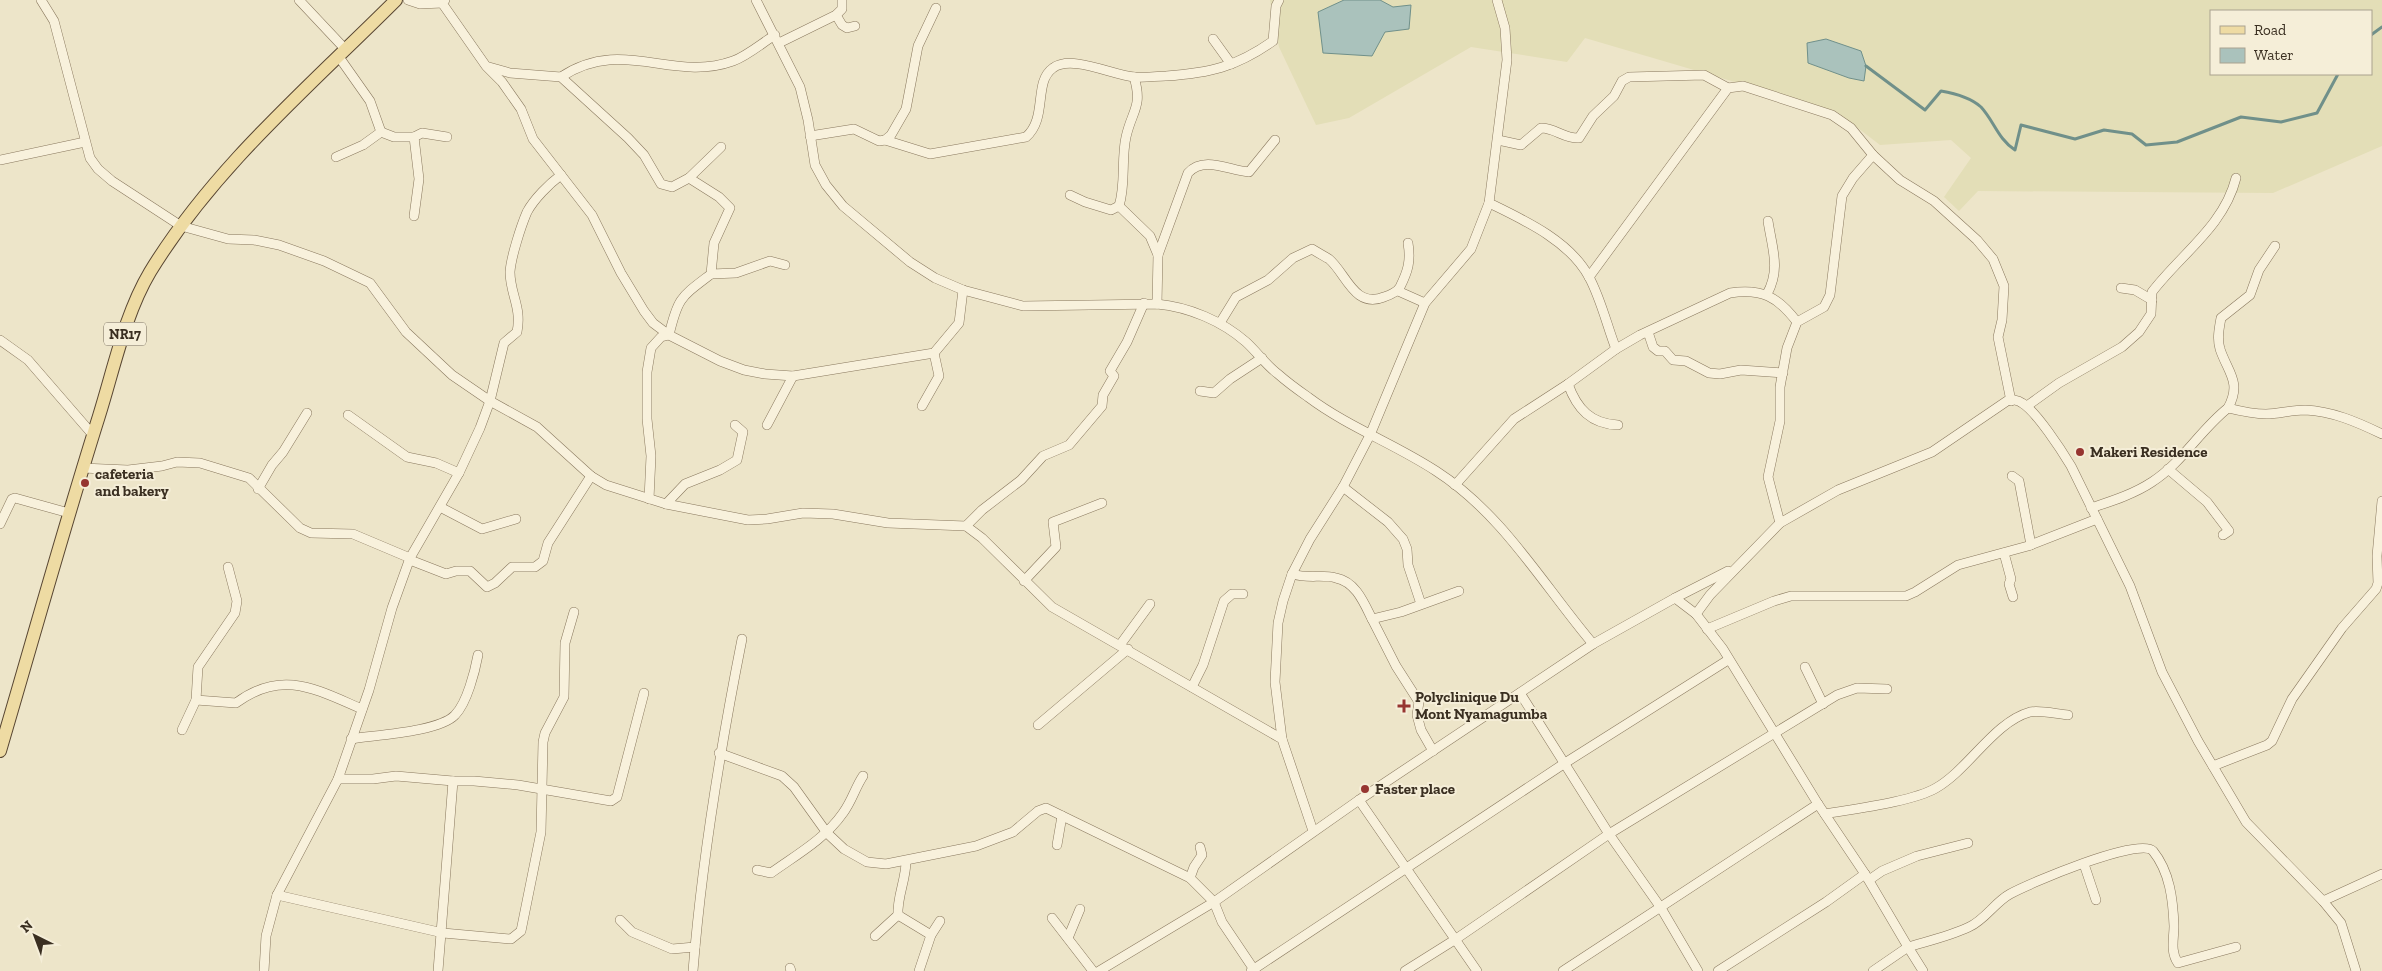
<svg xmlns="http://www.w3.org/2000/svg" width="2382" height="971" viewBox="0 0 2382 971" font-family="'Zilla Slab',serif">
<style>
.farmland{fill:#e3deb7;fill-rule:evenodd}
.water{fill:#aac2bc;stroke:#70908a}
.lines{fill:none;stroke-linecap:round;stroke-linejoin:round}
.stream{stroke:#70908a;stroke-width:3}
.street-casing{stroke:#89785e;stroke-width:10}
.primary-casing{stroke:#584632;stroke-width:14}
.street{stroke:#f8f1dc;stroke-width:9}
.primary{stroke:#eedba3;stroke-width:12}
.poi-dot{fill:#963530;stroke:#f5eed8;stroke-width:2}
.labels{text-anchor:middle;stroke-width:4;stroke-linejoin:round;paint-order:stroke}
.shield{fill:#f5eed8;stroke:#726858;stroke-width:1}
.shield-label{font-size:14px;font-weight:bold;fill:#3a2f21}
.poi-label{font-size:15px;font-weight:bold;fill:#3a2f21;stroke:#f5eed8;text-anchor:start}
</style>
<rect width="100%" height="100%" fill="#ede5c9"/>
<path class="farmland" d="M1270 0H1344L1318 12 1385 32 1409 29 1393 7 1380 0H2382V146L2273 193 1978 191 1959 211 1944 197 1971 158 1951 140 1880 145 1837 112 1585 38 1567 62 1471 47 1349 118 1316 125 1279 47ZM2211 11H2371V74H2211ZM1826 39 1861 51 1864 80 1849 78 1808 63 1807 43Z"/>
<g class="water">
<path d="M1344 0H1380L1393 7 1411 5 1409 29 1385 32 1372 56 1323 53 1318 12Z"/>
<path d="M1826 39 1861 51 1866 66 1864 81 1849 78 1808 63 1807 43Z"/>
</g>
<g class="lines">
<g class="stream">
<path d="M2371 35 2382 27"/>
<path d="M1866 66 1925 110 1941 91C1953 93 1971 98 1981 107 1994 121 1998 139 2015 150L2021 125 2075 139 2104 130 2132 134 2146 145 2177 142 2241 117 2281 122 2317 113 2338 74"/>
</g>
<g class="street-casing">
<g id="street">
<path d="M41 0 54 21 90 158 98 169 112 181 181 226 228 239 254 240 279 245 324 261 370 283 406 332 452 375 490 401 537 427 591 476 606 485 666 504 748 520 767 519 803 513 833 514 888 523 966 526 982 538 1052 607 1282 739 1313 831"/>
<path d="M299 0 346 50"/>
<path d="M408 0 420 4 442 3"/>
<path d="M445 0 442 3 486 66 502 82 521 109 533 139 592 215 621 273 644 311 653 323 669 335 720 361 744 370 765 374 793 376 934 353 959 323 963 290"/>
<path d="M756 0 800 87 808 120 815 165 826 185 843 206 910 262 935 278 963 290 1023 306 1157 304C1189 307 1222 321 1246 342 1257 352 1266 365 1278 374 1287 382 1298 390 1308 397 1348 427 1395 444 1436 471 1503 514 1543 585 1593 644"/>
<path d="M836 15 842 25 847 28 855 26"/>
<path d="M1213 39 1231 64"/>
<path d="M779 43 836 15 842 9V0"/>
<path d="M489 67 510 73 561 77 628 138 644 155 661 184 672 187 689 178 719 197 730 208 714 243 711 274C681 297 678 297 669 335L661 337 651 348 647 372V419L651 456 649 499"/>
<path d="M561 77C623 36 672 83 733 61 747 56 762 43 775 35"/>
<path d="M1134 77C1143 107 1132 110 1126 137 1121 159 1126 184 1119 206L1150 236 1158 255 1157 304"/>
<path d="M381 132 394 137H414L422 133 447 137"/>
<path d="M810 136 854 129 879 141 885 140 891 135 906 109 918 46 936 8"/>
<path d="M414 137 419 179 414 216"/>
<path d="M885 140 930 154 1026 137C1048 118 1033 82 1053 68 1072 54 1114 76 1135 77 1145 78 1156 76 1166 76 1210 73 1236 67 1273 41L1276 6 1279 0"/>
<path d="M1498 140 1521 145 1541 128C1555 128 1565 139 1579 138L1593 116 1614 96 1622 81 1629 77 1704 75 1728 88"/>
<path d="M336 157 363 145 381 132 370 101 339 57"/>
<path d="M0 160 85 142"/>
<path d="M689 178 721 147"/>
<path d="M1070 195 1085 202 1111 210 1119 206"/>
<path d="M1489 203C1524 220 1570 241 1589 277 1601 299 1607 326 1616 349"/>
<path d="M1158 255 1188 173C1204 155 1230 171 1249 172L1275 140"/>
<path d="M711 274 736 273 770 261 785 265"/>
<path d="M1589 277 1728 88 1743 86 1832 115 1851 128 1873 155 1900 180 1934 201 1977 240 1993 259 2004 286 2002 320 1998 337 2011 401"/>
<path d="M2121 288 2135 290 2152 300"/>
<path d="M1398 291 1425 303"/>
<path d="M1767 294C1781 269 1772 248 1768 221"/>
<path d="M1220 323 1236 297 1268 280 1293 258 1312 249C1318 253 1324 256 1329 259 1346 273 1354 309 1384 297 1390 295 1397 292 1400 287 1408 271 1411 261 1408 243"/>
<path d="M1648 332 1653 347 1658 351H1665L1673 360 1686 361 1709 373 1720 374 1741 370 1783 373"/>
<path d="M0 340 28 360 93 435"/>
<path d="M1568 384C1577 409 1591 424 1618 425"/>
<path d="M1200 391 1214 393 1230 379 1262 358"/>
<path d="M922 406 939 376 934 353"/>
<path d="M2027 406 2059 383 2122 347 2139 332 2151 314 2152 292C2181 254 2224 226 2236 178"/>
<path d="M2228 408C2242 382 2228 373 2220 349 2217 339 2219 329 2221 318L2250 295 2259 270 2275 246"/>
<path d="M348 415 407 457 436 463 459 473"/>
<path d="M767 425 793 376"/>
<path d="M82 468 128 470 162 466 177 462 200 463 249 478 300 528 311 533 353 534 410 558"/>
<path d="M2168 469 2207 502 2229 531 2223 535"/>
<path d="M2012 476 2019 481 2031 545"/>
<path d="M1455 485 1514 419 1568 384 1616 349 1640 335 1730 293C1762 288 1778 297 1797 322"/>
<path d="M1343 487 1388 522 1403 539 1407 549 1408 565 1421 604"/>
<path d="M258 489 272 465 283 452 307 413"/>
<path d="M666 504 685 484 720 470 737 460 743 432 735 425"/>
<path d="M440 507 482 529 516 519"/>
<path d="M2091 508C2112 501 2134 494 2152 482 2182 463 2200 430 2228 408 2240 411 2253 414 2266 414 2279 414 2291 410 2305 410 2332 411 2357 422 2382 434"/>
<path d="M1780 523 1768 477 1780 421V387L1787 348 1797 322 1824 307 1830 295 1842 196 1853 178 1873 155"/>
<path d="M0 524 12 499 15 498 69 513"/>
<path d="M966 526 982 510 1021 480 1043 456 1069 445 1102 406 1103 395 1114 376 1110 371 1127 342 1144 303"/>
<path d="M2004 553 2011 579 2009 584 2013 597"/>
<path d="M410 560 446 574 456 571H470L487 587 495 583 512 567H535L543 561 548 543 591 476"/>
<path d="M1292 574C1309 579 1322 574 1336 578 1356 582 1364 603 1372 619L1401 612 1459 591"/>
<path d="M1024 581 1056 547 1053 522 1102 503"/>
<path d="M1675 598 1728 571"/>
<path d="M1696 614 1723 649 1818 804 1865 874 1908 947C1928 941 1950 936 1969 927 1985 920 1995 902 2010 894 2028 884 2140 836 2153 851 2170 872 2173 900 2174 926 2174 938 2170 952 2178 963L2236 947"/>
<path d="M1372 619 1396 666 1419 702 1417 715 1421 730 1433 751"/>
<path d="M1707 629 1774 601 1791 596H1906L1915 592 1958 565 2028 546 2097 519"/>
<path d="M1120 645 1150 604"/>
<path d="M1805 667 1823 704"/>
<path d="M1192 687 1203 665 1224 601 1232 594H1243"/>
<path d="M1520 693 1609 834 1661 908 1698 971"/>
<path d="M196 700 236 703C282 669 315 689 362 709"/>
<path d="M1038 725 1128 649"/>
<path d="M182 730 196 700 198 667 235 613 237 601 228 567"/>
<path d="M351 739C375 735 439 732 455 715 467 703 475 671 478 655"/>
<path d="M1282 739 1275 682 1278 623 1283 601 1292 574 1310 539 1343 487 1370 435 1425 303 1471 249 1489 203 1507 60 1505 28 1497 0"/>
<path d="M719 753 782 776 794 787 827 833 844 849 867 862 886 864 976 846 1013 832 1038 811 1046 808 1190 878 1214 902 1222 922 1255 971"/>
<path d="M2213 766 2267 745 2272 741 2292 699 2342 628 2376 589 2378 583 2377 556 2382 501"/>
<path d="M338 779H373L396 776 453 781H474L518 785 611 801 617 797 644 693"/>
<path d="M1359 800 1477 971"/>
<path d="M1825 814C1853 809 1912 802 1936 788 1969 769 1994 722 2030 712 2041 710 2056 714 2068 715"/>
<path d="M1057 845 1062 816"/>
<path d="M2084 864 2096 900"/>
<path d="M757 870 771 873C796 855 825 839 843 813 852 801 855 788 863 776"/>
<path d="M1190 878 1194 867 1202 855 1200 847"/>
<path d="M1869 880 1882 871 1917 856 1968 843"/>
<path d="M277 895 443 933 511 939 521 931 541 832 543 742 545 733 564 697 565 643 574 612"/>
<path d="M2323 901 2382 874"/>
<path d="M898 915C897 896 906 880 906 861"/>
<path d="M1052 918 1093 971"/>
<path d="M620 920 632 932 672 949 695 947"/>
<path d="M875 936 898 915 931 935"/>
<path d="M1068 938 1080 909"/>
<path d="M790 968 791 971"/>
<path d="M264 971 266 936 277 895 338 779 369 690 392 608 410 558 459 473 480 428 490 401 504 343 517 332C522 307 510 294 510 272 511 257 521 226 527 212 534 199 549 184 561 175"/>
<path d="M438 971 453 781"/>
<path d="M693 971C702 858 720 750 742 639"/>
<path d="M919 971 931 935 940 921"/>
<path d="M1099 971 1214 902 1359 800 1593 644 1675 598 1696 614 1710 595 1780 523 1838 490 1932 452 2007 401C2013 400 2017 399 2022 403 2036 411 2062 451 2071 466L2130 586 2162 672 2198 741 2246 822 2323 901 2341 923 2356 971"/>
<path d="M1251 971 1565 763 1728 660"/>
<path d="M1405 971 1456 939 1609 834 1837 695 1857 688 1887 689"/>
<path d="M1563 971 1818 804"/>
<path d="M1718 971 1826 902 1865 874"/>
<path d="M1873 971 1908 947 1923 971"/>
</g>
</g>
<g class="primary-casing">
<path id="primary" d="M0 751C33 639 64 527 99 416 114 368 125 314 150 272 214 167 310 86 396 0"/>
</g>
<use href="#street" class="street"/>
<use href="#primary" class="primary"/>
</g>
<g class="poi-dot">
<circle cx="2080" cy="452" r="5"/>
<circle cx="85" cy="483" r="5"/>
<path d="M1401.5 698.5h5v5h5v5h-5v5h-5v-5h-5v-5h5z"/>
<circle cx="1365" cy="789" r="5"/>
</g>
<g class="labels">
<rect class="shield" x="104" y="322.5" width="42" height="23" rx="4"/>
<g class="shield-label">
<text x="125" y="339">NR17</text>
</g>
<g class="poi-label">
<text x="2090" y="457">Makeri Residence</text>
<text x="95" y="479">cafeteria<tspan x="95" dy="17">and bakery</tspan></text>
<text x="1415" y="702">Polyclinique Du<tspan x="1415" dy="17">Mont Nyamagumba</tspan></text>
<text x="1375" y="794">Faster place</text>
</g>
</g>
<rect x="2210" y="10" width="162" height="65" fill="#f5eed8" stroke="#aaa28f"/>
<rect x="2220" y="26" width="25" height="8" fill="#eedba3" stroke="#aaa28f"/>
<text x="2254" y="35" font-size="15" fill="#3a2f21">Road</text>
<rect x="2220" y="48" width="25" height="15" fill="#aac2bc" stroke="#aaa28f"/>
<text x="2254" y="60" font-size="15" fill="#3a2f21">Water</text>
<g transform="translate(35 936) rotate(318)" stroke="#f5eed8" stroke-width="4" paint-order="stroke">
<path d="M0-4L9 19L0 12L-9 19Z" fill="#3a2f21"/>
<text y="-8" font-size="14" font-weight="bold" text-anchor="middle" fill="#3a2f21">N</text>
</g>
</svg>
